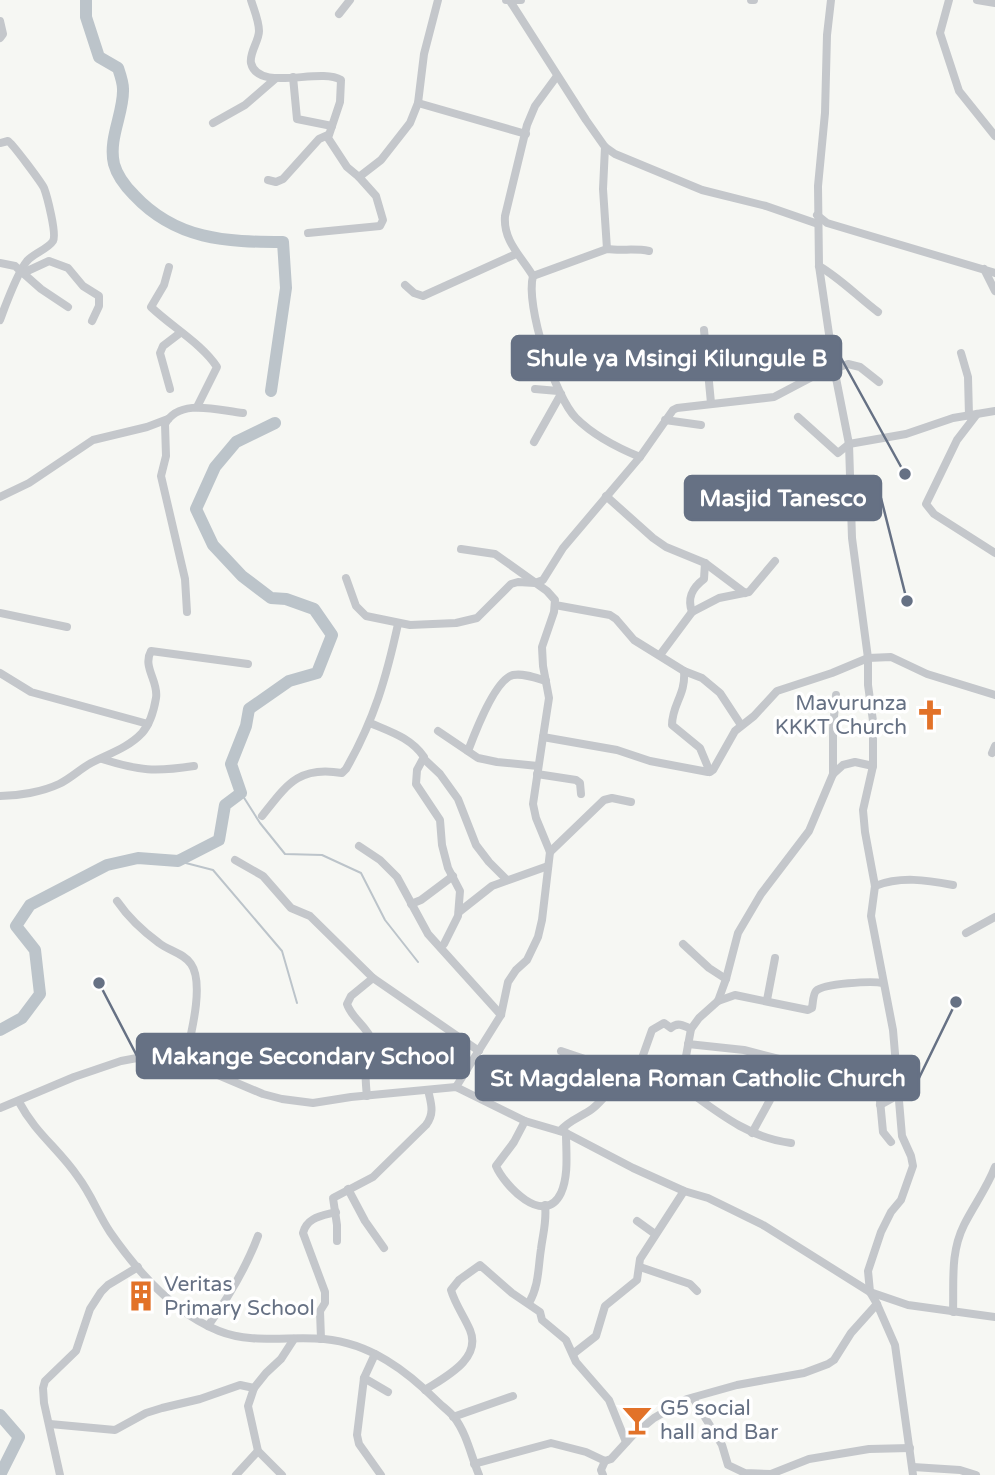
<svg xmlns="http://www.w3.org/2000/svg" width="995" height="1475" viewBox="0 0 995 1475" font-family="'Varela Round',sans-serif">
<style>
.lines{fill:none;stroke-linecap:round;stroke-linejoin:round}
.stream{stroke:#bcc4ca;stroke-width:2}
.river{stroke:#bcc4ca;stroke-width:12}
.street{stroke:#c4c7cb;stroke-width:8}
.labels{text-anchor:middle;stroke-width:7;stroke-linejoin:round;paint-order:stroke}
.poi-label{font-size:21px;fill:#667184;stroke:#fff;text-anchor:start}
.leader{fill:none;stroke:#667184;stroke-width:2.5}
.callout-dot{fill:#667184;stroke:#fff;stroke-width:2.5}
.callout{fill:#667184;stroke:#667184;stroke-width:2.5}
.callout-label{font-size:23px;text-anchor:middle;font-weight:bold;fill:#fff}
</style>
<rect width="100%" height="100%" fill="#f6f7f3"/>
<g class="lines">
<g class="stream">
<path d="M241 793 260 823 285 854 322 855 361 873 385 920 418 962"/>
<path d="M178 861 213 870 282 951 297 1003"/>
</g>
<g class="river">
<path d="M86 0V17L99 57 118 68C120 74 123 82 123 89 124 113 108 138 114 164 117 175 126 187 134 195 176 240 226 242 283 242L286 288 271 391"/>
<path d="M0 1030 22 1018 40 994 35 950 16 926 30 905 107 865 138 858 178 861 219 840 225 805 241 793 231 764 246 726 249 709 289 681 317 673 332 635 314 609 286 599 271 598 242 576 213 545 196 509 215 467 236 442 275 423"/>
<path d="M0 1415 19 1437 0 1475"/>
</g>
<g class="street">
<path d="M251 0C254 10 259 21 259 31 259 41 249 53 251 63 258 93 320 67 341 80L340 102 328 138 347 167 359 177 381 160 410 123 418 103 424 54 438 0"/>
<path d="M506 0H521"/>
<path d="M751 0H754"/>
<path d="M831 0 827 35 825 113 818 186 819 266 834 368 849 444 852 538 868 658V685L873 721V766L863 810 865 832 875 886 871 916 893 1030 902 1136 911 1156 913 1166 901 1200 891 1212 881 1232 868 1271 870 1292 877 1304 895 1345 913 1475"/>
<path d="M949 0 940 33 959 91 995 136"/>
<path d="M977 0 995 3"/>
<path d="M510 1 586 120 605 147 615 154 702 190 766 206 818 224"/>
<path d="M339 14 350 0"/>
<path d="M0 21 3 34 0 38"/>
<path d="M557 76 535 106 527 125 505 216C503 241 521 256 533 276L607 249C622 251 635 248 649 251"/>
<path d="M293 77 297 119 332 126"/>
<path d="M418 103 526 134"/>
<path d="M213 123 245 105 275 79"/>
<path d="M0 143 8 141C12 143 41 182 44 188 47 196 57 234 53 241 48 249 34 253 27 261 17 273 6 304 0 320"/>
<path d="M605 147 603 189 607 249"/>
<path d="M268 180 276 182 283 179 319 139 328 135"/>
<path d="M817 215 827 223 995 273"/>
<path d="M308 233 380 226 383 220 376 196 359 177"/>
<path d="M0 263 15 266 41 289 68 307"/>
<path d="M819 266C841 279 858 297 878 312"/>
<path d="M169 267 164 285 151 307C172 327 202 344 217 367L197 407"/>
<path d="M984 269 995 291"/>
<path d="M23 273 49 261 68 268 83 286 99 296V306L92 321"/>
<path d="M533 276C525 305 555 397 576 418 593 435 618 448 640 457"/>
<path d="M405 285 414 293 423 296 516 254"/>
<path d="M704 330 711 403"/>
<path d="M961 353 968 377 969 416"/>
<path d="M170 389 160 353 163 346 180 333"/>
<path d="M535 389 558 391"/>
<path d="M977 414 957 440 926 504 934 514 995 553"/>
<path d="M798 417 838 453 849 444 906 434 953 418 995 411"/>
<path d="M665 420 701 425"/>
<path d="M534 442 561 394"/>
<path d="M606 496 653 538 666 547 705 563 745 593"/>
<path d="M0 497 29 483 93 440 147 427 168 419"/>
<path d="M461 549 495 554 547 591 555 600 554 612 542 647 543 666 549 698 543 737"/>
<path d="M346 578 356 606 366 616 410 625 456 623 477 618 511 584 518 582 535 583 543 580 563 548 640 457 673 410 677 408 774 397 812 377 848 364 860 367 879 382"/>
<path d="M555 605 610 615 616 619 634 640 684 671 702 678 720 693 741 725"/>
<path d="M187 612 185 579 161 476 166 456 165 424C180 397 220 411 243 413"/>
<path d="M692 612C687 598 692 588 704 579L705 563"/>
<path d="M0 613 67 627"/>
<path d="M660 655 692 612 719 598 749 592 775 561"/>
<path d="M684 671C686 695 672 704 672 725L700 748 710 772"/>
<path d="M0 673 31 692 148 724"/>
<path d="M370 723C391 732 411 738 424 757L417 770 416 784 440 820 442 845 448 868 460 891 458 916 444 944"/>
<path d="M438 731 478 758 497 762 538 766"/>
<path d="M468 751C474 735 495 679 513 675 524 673 536 678 546 681"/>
<path d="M992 753 995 746"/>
<path d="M102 759C140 771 155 772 194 766"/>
<path d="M424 759 440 774 458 799 476 845 489 862 507 880"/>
<path d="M537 774 576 780 580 783 581 794"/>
<path d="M833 774V728L836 695"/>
<path d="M0 796C18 796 42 792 59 784 70 779 80 769 91 763 108 754 128 748 142 733 150 724 154 710 156 698 159 682 142 667 151 651L248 664"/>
<path d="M262 816C286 786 298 765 342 773L346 769C374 720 386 679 398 624"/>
<path d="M359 846 380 860 397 877 428 934 501 1015"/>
<path d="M550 852 604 800 612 798 631 802"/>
<path d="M235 860 263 876 291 908 310 916 373 978 479 1051"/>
<path d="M875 886C901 876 926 880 953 885"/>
<path d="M117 901C128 917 144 932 159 943 169 951 184 953 191 964 205 984 190 1038 185 1061"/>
<path d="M411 904 421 900 453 876"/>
<path d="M459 912 492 886 548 866"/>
<path d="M966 933 995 917"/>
<path d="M683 944 709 968 726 979"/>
<path d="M767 1000 775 958"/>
<path d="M718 1001 735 995 808 1010 812 1008C813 1003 813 994 816 991 824 983 872 981 883 983"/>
<path d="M688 1044 744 1050 870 1082 879 1090 883 1132 891 1142"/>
<path d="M561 1051 671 1088 677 1087 682 1078 691 1029 699 1018 718 1001 726 979 738 933 761 894 809 831 833 774 843 765 855 762 873 766"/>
<path d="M636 1075 652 1030 664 1023 671 1028C677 1022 683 1025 691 1029"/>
<path d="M680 1085C715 1110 747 1138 791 1143"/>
<path d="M456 1087 501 1015 508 982 516 970 527 960 538 937 542 920 550 852 536 818 533 804 543 737 617 750 650 761 708 772 713 770 735 731 754 716 777 691 832 673 868 658 891 657 927 674 995 695"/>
<path d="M367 1096C366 1087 365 1077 366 1068 368 1058 375 1051 372 1041 367 1026 352 1019 347 1004L351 996 373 978"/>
<path d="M19 1102C36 1134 59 1149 78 1177 91 1194 98 1214 110 1232 137 1271 174 1313 219 1331 251 1344 290 1336 324 1339 370 1343 407 1371 438 1402 443 1407 449 1411 454 1417 467 1434 471 1456 479 1475"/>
<path d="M880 1105 900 1094"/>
<path d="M0 1108 74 1077 121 1061 137 1058 185 1061 263 1094 282 1099 313 1103 351 1097 456 1087 525 1121 566 1133 633 1168 684 1191 708 1198 763 1225 870 1292 908 1305 995 1317"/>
<path d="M525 1121 514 1142 496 1166C504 1185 544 1228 561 1193 569 1175 566 1152 566 1133"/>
<path d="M560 1131C569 1120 581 1117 592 1109 604 1100 615 1083 624 1072"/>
<path d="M752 1133 770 1100 779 1059"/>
<path d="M348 1189 365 1221 384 1248"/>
<path d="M637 1221 655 1234"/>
<path d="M337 1241V1225L333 1198 373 1177 426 1125C435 1113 431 1103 428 1090"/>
<path d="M640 1267 690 1284 697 1291"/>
<path d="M529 1303C539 1286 538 1268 541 1249 543 1233 547 1221 545 1205"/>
<path d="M953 1312C954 1282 950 1253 964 1225 974 1205 987 1188 995 1167"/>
<path d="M208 1326C228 1298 246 1268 258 1236"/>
<path d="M321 1339 320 1311 325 1303V1292L303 1233C307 1217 322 1216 336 1212"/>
<path d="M375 1354 364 1378 357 1435 359 1444 381 1475"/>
<path d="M573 1354 596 1336 605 1306 637 1280 640 1259 684 1191"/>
<path d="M364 1378 388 1392"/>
<path d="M425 1390C445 1377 482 1359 470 1330 464 1316 455 1304 451 1290L459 1280 480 1265 512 1293 540 1312 542 1320 566 1340 576 1362 609 1400 626 1442"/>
<path d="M693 1398 722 1445 728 1465 745 1473 771 1474 809 1459 869 1449 910 1448"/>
<path d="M453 1417 513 1396"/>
<path d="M50 1424 115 1430 146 1413 162 1408 200 1399 240 1385 254 1388"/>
<path d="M474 1464 551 1443 586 1452 605 1461 611 1459 632 1436 654 1418 687 1399 737 1385 804 1373 828 1364 834 1360 851 1333 877 1304"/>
<path d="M913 1467 960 1470 976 1475"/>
<path d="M60 1475 44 1403 43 1388 45 1381 76 1351 90 1309 101 1292 108 1285 138 1267"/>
<path d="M236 1475 258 1451"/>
<path d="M282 1475 258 1451 248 1406 254 1388 266 1373 281 1359 294 1339"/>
<path d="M603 1475 601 1470 605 1461"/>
</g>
</g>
<defs>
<g id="church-bare" transform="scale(2.415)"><path d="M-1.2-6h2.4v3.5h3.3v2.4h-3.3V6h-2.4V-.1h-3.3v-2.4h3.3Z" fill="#e27228" stroke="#fff" stroke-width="2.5" paint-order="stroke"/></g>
<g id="building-bare" transform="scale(2.415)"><path d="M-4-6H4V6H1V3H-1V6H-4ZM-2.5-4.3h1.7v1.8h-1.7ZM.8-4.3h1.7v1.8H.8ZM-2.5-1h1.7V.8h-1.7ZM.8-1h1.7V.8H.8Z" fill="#e27228" stroke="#fff" stroke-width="2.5" paint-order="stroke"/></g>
<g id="bar-bare" transform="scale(2.415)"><path d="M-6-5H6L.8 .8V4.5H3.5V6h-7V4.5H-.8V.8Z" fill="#e27228" stroke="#fff" stroke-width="2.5" paint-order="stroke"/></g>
</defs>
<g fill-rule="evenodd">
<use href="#church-bare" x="930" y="715"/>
<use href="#building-bare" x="141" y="1296"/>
<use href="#bar-bare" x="637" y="1420"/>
</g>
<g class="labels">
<g class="poi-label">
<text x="907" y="710" text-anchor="end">Mavurunza<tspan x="907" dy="24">KKKT Church</tspan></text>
<text x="164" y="1291">Veritas<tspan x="164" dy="24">Primary School</tspan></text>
<text x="660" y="1415">G5 social<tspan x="660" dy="24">hall and Bar</tspan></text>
</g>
</g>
<path class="leader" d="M905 474L841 358M907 601L881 498M99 983L137 1056M956 1002L919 1078"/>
<g class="callout-dot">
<circle cx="905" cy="474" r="7"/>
<circle cx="907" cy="601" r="7"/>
<circle cx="99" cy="983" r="7"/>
<circle cx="956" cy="1002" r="7"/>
</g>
<g class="callout">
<rect x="512" y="336" width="329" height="44" rx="7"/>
<rect x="685" y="476" width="196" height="44" rx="7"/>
<rect x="137" y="1034" width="332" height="44" rx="7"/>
<rect x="476" y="1056" width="443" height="44" rx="7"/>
</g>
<g class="callout-label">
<text x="677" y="366">Shule ya Msingi Kilungule B</text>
<text x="783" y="506">Masjid Tanesco</text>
<text x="303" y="1064">Makange Secondary School</text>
<text x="698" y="1086">St Magdalena Roman Catholic Church</text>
</g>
</svg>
